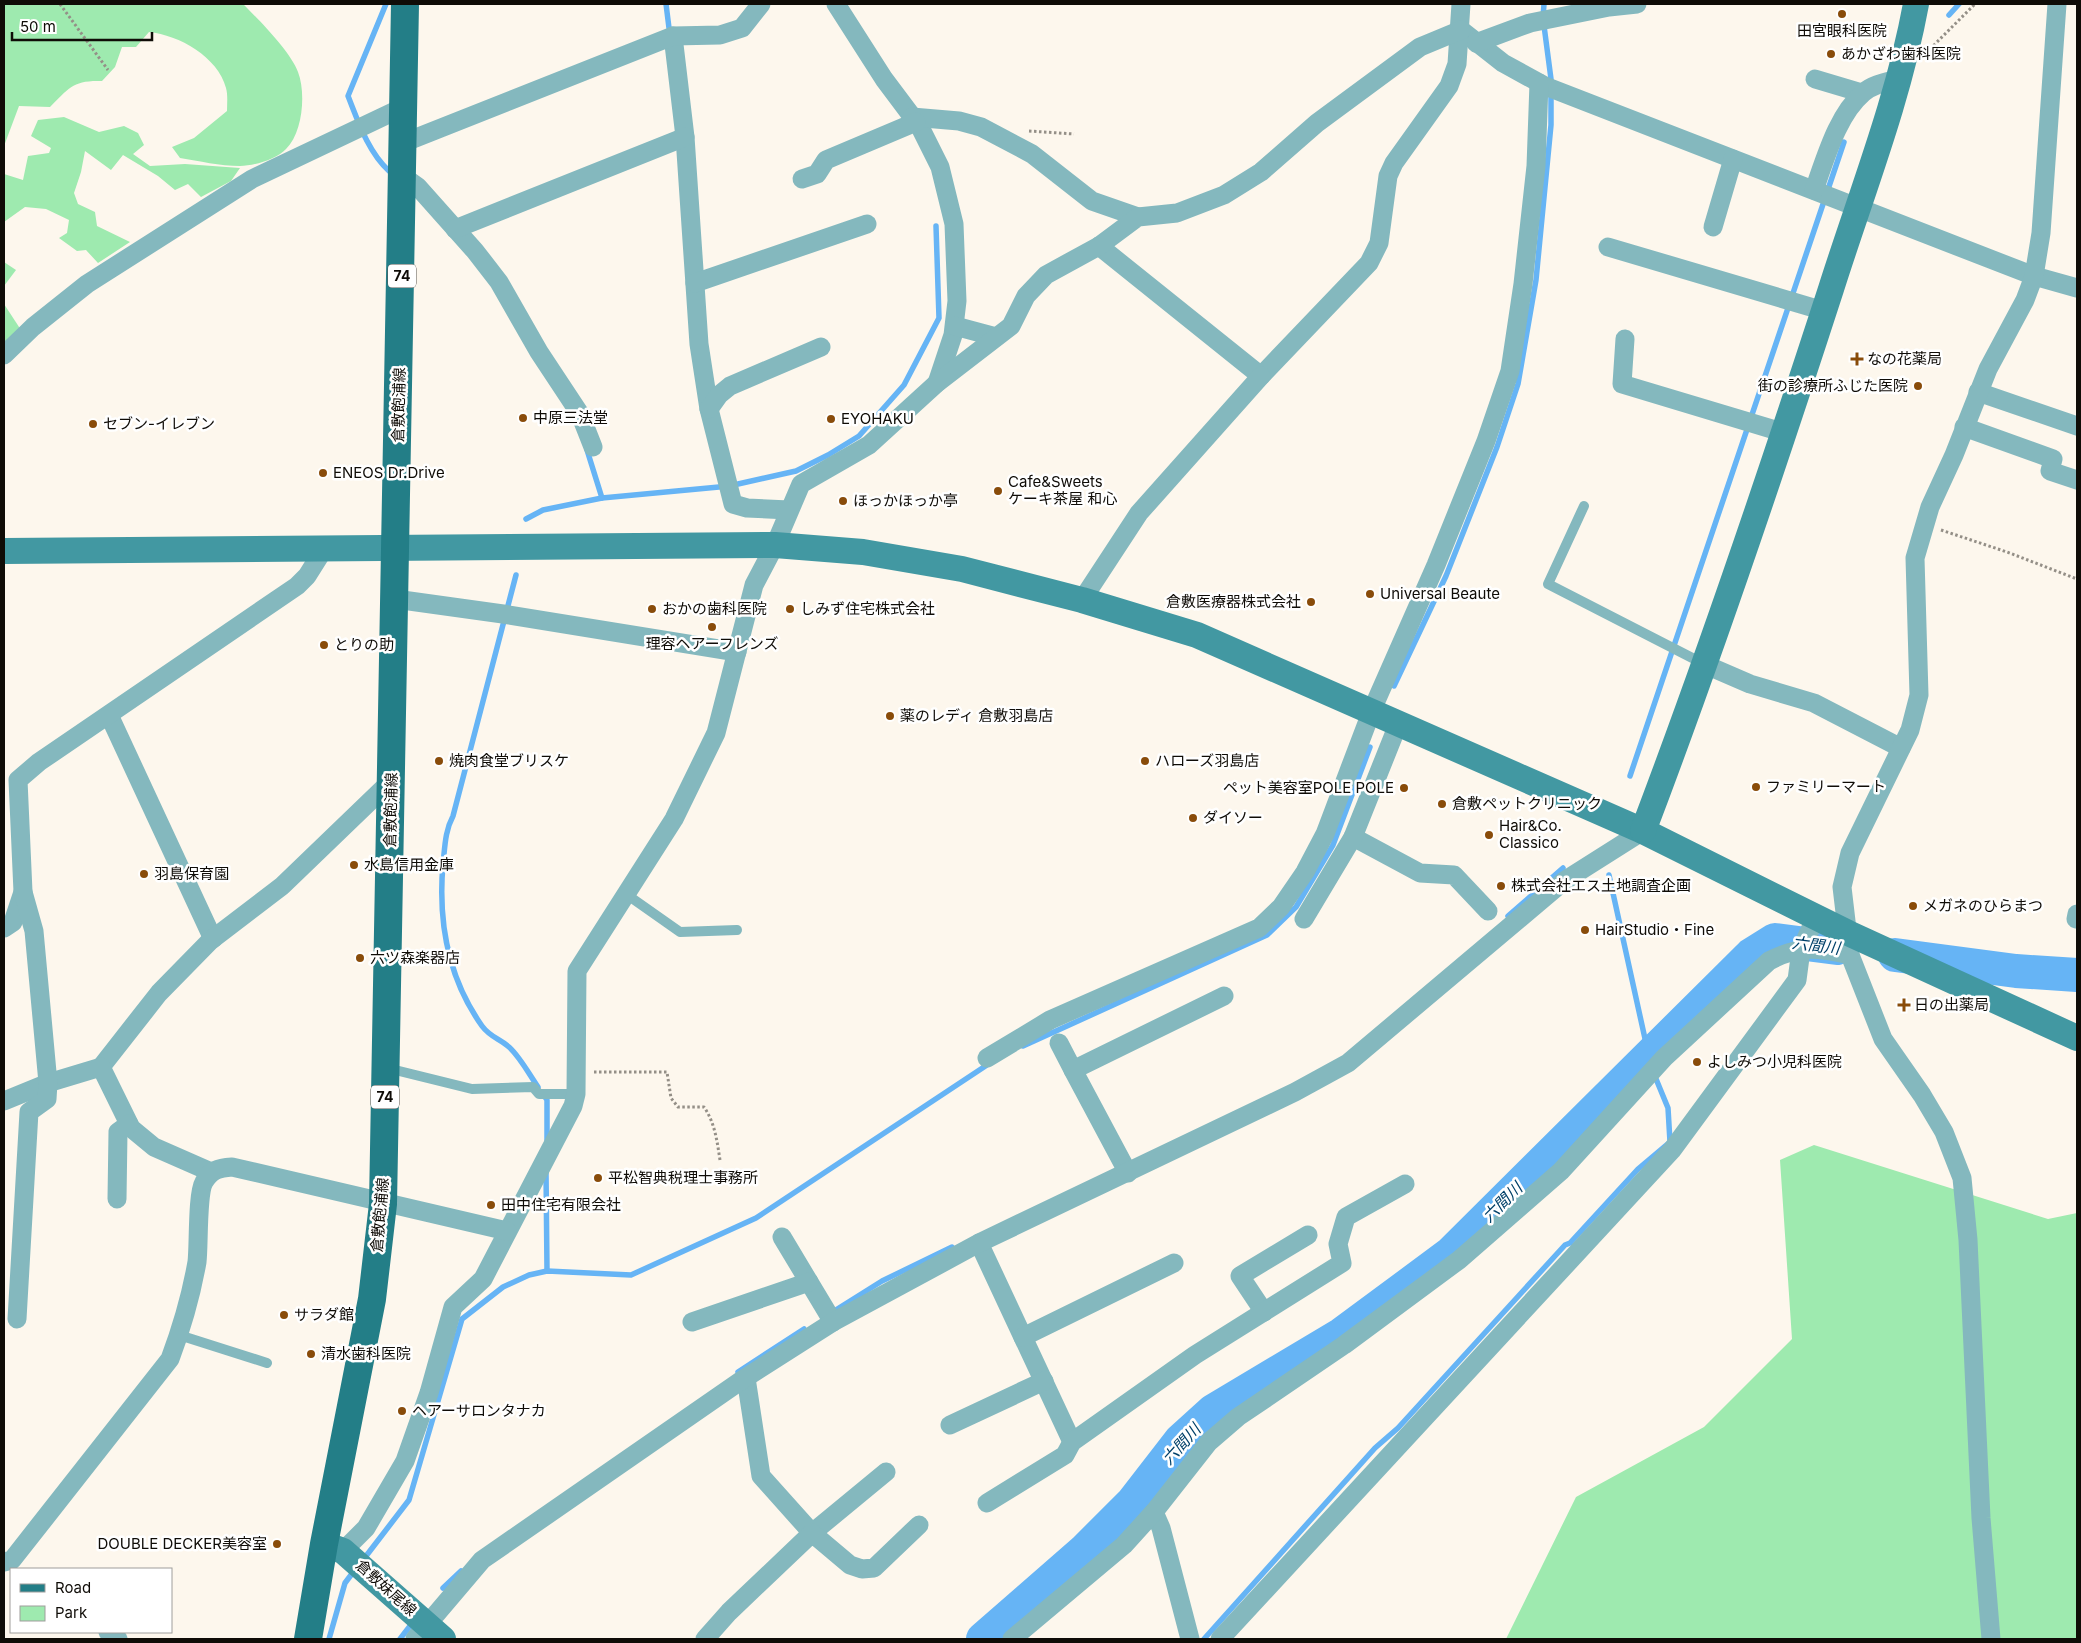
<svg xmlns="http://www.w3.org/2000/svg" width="2081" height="1643" viewBox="0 0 2081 1643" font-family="Inter,'Noto Sans JP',sans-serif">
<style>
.green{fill:#9eeaaf}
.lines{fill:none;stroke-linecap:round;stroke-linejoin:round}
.stream{stroke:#66b4f5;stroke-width:5.5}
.river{stroke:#66b4f5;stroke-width:34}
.path{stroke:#948f87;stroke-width:3;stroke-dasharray:2.5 2.5;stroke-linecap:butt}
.lane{stroke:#84b8be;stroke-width:10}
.street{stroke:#84b8be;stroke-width:19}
.secondary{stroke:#4298a2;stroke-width:26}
.primary{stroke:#237e87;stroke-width:28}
.poi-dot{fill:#894c0a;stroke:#fff;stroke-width:2}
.labels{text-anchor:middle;stroke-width:5;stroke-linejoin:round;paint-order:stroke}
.shield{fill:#fff;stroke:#575551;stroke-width:1}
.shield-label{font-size:14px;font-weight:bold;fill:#0f0c07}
.poi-label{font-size:15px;fill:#0f0c07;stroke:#fff;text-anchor:start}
.street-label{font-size:15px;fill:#0f0c07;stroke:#fff}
.water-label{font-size:16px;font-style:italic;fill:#004069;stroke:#fff}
</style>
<rect width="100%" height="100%" fill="#fdf7ed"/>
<g class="green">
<path d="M4 4H243C258 19 291 52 298 72 306 93 303 132 286 149 277 159 254 166 240 166 220 166 199 161 180 158L172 147 194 138 227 111C227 104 228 95 226 88 218 57 179 35 149 32L136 47H122L115 67 102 81C73 80 69 88 50 107L19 106 4 146Z"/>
<path d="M64 117 99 132 124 126 138 133 144 145 133 154 150 166 185 164 240 168 231 181 201 197 188 184 175 190 158 176 123 155 111 170 85 151 81 172 74 193 78 204 95 212 97 226 130 242 98 263 86 250 77 251 59 238 67 233 69 220 46 209 25 207 4 222V174L23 180 28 156 49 153 51 148 31 136 38 120Z"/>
<path d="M4 262 16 270 4 286Z"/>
<path d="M4 304 21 330 4 347Z"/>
<path d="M1814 1145 2048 1219 2077 1213V1639H1506L1576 1497 1704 1427 1792 1339 1780 1160Z"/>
</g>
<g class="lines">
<g class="stream">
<path d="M386 4 348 96C358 121 368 152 389 171"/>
<path d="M666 4 669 28"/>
<path d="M1949 15 1959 4"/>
<path d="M587 450 602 498 719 487"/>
<path d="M738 484 796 471 828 455 859 436 904 385 939 318 936 226"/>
<path d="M526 519 543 510 602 498"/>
<path d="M516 575 453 816C445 831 445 846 443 864 438 921 448 978 482 1026 490 1037 500 1039 509 1047 520 1057 529 1074 538 1087"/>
<path d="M1394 686 1446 576 1497 447 1518 384 1536 280 1551 125V79L1543 18 1544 4"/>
<path d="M1630 776 1844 142"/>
<path d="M1609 875 1651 1066"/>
<path d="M1508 916 1563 868"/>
<path d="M1023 1046 1267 935 1296 907 1333 845 1370 747"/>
<path d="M543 1094 547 1100V1140"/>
<path d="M546 1170 547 1271"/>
<path d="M831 1313 882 1281 952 1247"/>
<path d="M738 1372 804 1329"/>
<path d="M363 1560 409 1500 462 1319 503 1287 529 1275 547 1271 631 1275 756 1218 990 1063"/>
<path d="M443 1588 461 1571"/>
<path d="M329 1639 345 1583 354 1571"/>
<path d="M400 1639 410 1626"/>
<path d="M1204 1639 1375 1448 1398 1428 1565 1245 1570 1243 1638 1169 1670 1142 1668 1108 1654 1074"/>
</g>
<g class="river">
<path d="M1895 955 2016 971 2077 975"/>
<path d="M983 1639 1085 1550 1133 1502 1181 1440 1213 1411 1342 1334 1450 1254 1751 955 1775 940 1837 948"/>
</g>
<g class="path">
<path d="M60 4 108 70"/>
<path d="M1930 49 1975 4"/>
<path d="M1029 131 1074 134"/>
<path d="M1941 530 2007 552 2077 579"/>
<path d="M594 1072H667L671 1098 678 1107H704C715 1123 717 1141 720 1160"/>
</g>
<g class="lane">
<path d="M1584 506 1548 584 1704 664"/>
<path d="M626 894 680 932 737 930"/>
<path d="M387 1068 472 1089 533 1087 539 1094H576"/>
<path d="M179 1335 267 1363"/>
</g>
<g class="street">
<path d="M836 4 884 79 920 127 940 167 954 224 957 301 953 335 937 383"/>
<path d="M1461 30 1503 63 1545 86 2034 276 2077 288"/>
<path d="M673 36 685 137 699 344 709 409 733 504 747 508 789 510"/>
<path d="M1476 43 1530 23 1609 7 1637 4"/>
<path d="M1815 79 1862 93"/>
<path d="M912 117 959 121 981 127 1032 154 1092 201 1138 217"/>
<path d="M403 143 673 36 720 35 742 28 761 4"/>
<path d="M404 177 418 187 475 251 499 282 539 352 580 414 593 447"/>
<path d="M802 179 817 174 826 160 916 122"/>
<path d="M1814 190C1825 160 1837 115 1863 93 1873 84 1887 82 1899 79"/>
<path d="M1713 227 1733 159"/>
<path d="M455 229 685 137"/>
<path d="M1099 246 1261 376 1369 263 1379 243 1388 176 1394 163 1449 86 1457 64 1461 4"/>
<path d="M1608 247 1824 311"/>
<path d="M695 283 867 224"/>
<path d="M955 326 996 337"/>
<path d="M1625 339 1622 384 1785 433"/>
<path d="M4 355 33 327 87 284 252 179 393 112 403 110"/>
<path d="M1978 392 2077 426"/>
<path d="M709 409 719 395 730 386 821 347"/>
<path d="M1964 427 2053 459 2050 471 2077 480"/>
<path d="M395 599 503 614 737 652"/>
<path d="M1082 600 1139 513 1261 376"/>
<path d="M1706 665 1750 684 1814 703 1901 748"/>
<path d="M109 715 213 939"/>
<path d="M1353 837 1420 873 1454 875 1488 911"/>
<path d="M1304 919 1353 837 1399 722"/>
<path d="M2076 919 2077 914"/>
<path d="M4 928 13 922 23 892"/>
<path d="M1059 1043 1073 1070"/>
<path d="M987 1058 1050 1020 1259 928 1281 907 1305 872 1325 834 1372 710 1436 565 1486 441 1510 371 1523 284 1536 166 1539 83"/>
<path d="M101 1067 159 993 210 941 282 886 391 781"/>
<path d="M4 1101 48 1083 101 1067 131 1128 154 1147 211 1172"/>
<path d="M1128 1173 1073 1070 1224 996"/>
<path d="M117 1199 118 1132 129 1124"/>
<path d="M782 1237 833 1322"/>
<path d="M979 1243 1072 1442"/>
<path d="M1264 1312 1240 1276 1308 1235"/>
<path d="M17 1319 29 1112 47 1099 48 1083 34 931 23 892 18 780 39 762 297 586 307 576 324 549"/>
<path d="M692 1322 809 1282"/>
<path d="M1023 1337 1174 1263"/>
<path d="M746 1378 761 1476 812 1533 886 1472"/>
<path d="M950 1425 1044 1381"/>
<path d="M987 1503 1065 1455 1072 1442 1195 1355 1342 1263 1338 1244 1346 1217 1405 1184"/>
<path d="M1154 1512 1161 1528 1190 1639"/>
<path d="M343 1551 366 1528 405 1461 429 1393 453 1307 483 1279 573 1106 576 1094 577 971 674 819 716 733 754 585 775 545 801 484 869 445 937 383 1011 326 1026 296 1046 275 1099 246 1138 217 1177 213 1224 195 1261 172 1317 123 1420 47 1461 30"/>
<path d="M4 1562 12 1560 170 1359C182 1327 191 1296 197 1262 199 1246 197 1194 204 1182 211 1170 218 1168 232 1167L507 1231"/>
<path d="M108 1632 118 1639"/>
<path d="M415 1639 482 1560 739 1382 833 1322 979 1243 1295 1092 1348 1063 1564 881 1643 831"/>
<path d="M705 1639 729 1612 812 1533 850 1565 862 1569 874 1568 919 1525"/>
<path d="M1012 1639 1124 1545 1154 1512 1209 1442 1238 1417 1344 1345 1459 1260 1561 1171 1664 1058 1769 961C1799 945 1818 948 1850 955"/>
<path d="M1220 1639 1672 1150 1797 980 1801 950 1816 917"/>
<path d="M1991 1639 1981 1518 1968 1240 1962 1178 1944 1132 1922 1095 1883 1039 1850 955 1842 887 1850 853 1910 730 1919 695 1915 558 1930 507 1954 455 1988 369 2025 300 2034 276 2041 233 2057 4"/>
</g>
<g class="secondary">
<path d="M4 551 775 545 863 552 962 569 1082 600 1197 635 1643 831 1848 933 2077 1038"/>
<path d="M1643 831C1711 652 1772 471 1831 289 1861 194 1898 102 1916 4"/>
<path d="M324 1544 343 1551 443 1639"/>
</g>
<path class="primary" d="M308 1639 324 1544 372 1299 383 1204 405 4"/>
</g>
<g class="poi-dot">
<circle cx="1842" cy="14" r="5"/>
<circle cx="1831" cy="54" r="5"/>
<path d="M1854.5 351.5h5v5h5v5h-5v5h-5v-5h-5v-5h5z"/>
<circle cx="1918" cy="386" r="5"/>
<circle cx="523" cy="418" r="5"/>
<circle cx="831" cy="419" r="5"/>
<circle cx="93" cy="424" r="5"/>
<circle cx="323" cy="473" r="5"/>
<circle cx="998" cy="491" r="5"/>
<circle cx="843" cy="501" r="5"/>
<circle cx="1370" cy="594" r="5"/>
<circle cx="1311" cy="602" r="5"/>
<circle cx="652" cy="609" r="5"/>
<circle cx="790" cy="609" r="5"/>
<circle cx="712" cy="627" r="5"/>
<circle cx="324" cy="645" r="5"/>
<circle cx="890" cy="716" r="5"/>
<circle cx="439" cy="761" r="5"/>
<circle cx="1145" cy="761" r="5"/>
<circle cx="1756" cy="787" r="5"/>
<circle cx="1404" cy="788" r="5"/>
<circle cx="1442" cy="804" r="5"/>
<circle cx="1193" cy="818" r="5"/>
<circle cx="1489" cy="835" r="5"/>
<circle cx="354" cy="865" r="5"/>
<circle cx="144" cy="874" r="5"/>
<circle cx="1501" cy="886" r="5"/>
<circle cx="1913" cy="906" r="5"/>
<circle cx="1585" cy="930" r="5"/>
<circle cx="360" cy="958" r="5"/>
<path d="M1901.5 997.5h5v5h5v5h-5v5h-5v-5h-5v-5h5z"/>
<circle cx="1697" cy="1062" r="5"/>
<circle cx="598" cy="1178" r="5"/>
<circle cx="491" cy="1205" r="5"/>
<circle cx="284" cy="1315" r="5"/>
<circle cx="311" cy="1354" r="5"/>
<circle cx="402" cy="1411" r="5"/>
<circle cx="277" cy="1544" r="5"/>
</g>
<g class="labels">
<g class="shield">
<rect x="388" y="264.5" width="28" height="23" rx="4"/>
<rect x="371" y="1085.5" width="28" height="23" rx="4"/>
</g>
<g class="shield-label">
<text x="402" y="281">74</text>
<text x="385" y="1102">74</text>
</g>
<g class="poi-label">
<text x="1842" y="36" text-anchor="middle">田宮眼科医院</text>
<text x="1841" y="59">あかざわ歯科医院</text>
<text x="1867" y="364">なの花薬局</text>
<text x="1908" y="391" text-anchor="end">街の診療所ふじた医院</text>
<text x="533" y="423">中原三法堂</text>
<text x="841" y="424">EYOHAKU</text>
<text x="103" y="429">セブン-イレブン</text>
<text x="333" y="478">ENEOS Dr.Drive</text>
<text x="1008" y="487">Cafe&amp;Sweets<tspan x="1008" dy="17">ケーキ茶屋 和心</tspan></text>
<text x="853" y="506">ほっかほっか亭</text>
<text x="1380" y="599">Universal Beaute</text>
<text x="1301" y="607" text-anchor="end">倉敷医療器株式会社</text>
<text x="662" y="614">おかの歯科医院</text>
<text x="800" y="614">しみず住宅株式会社</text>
<text x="712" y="649" text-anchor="middle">理容ヘアーフレンズ</text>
<text x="334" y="650">とりの助</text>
<text x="900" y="721">薬のレディ 倉敷羽島店</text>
<text x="449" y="766">焼肉食堂ブリスケ</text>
<text x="1155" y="766">ハローズ羽島店</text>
<text x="1766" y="792">ファミリーマート</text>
<text x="1394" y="793" text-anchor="end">ペット美容室POLE POLE</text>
<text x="1452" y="809">倉敷ペットクリニック</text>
<text x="1203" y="823">ダイソー</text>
<text x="1499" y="831">Hair&amp;Co.<tspan x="1499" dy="17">Classico</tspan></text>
<text x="364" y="870">水島信用金庫</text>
<text x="154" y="879">羽島保育園</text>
<text x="1511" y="891">株式会社エス土地調査企画</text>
<text x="1923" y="911">メガネのひらまつ</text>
<text x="1595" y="935">HairStudio・Fine</text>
<text x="370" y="963">六ツ森楽器店</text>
<text x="1914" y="1010">日の出薬局</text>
<text x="1707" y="1067">よしみつ小児科医院</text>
<text x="608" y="1183">平松智典税理士事務所</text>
<text x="501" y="1210">田中住宅有限会社</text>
<text x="294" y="1320">サラダ館</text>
<text x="321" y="1359">清水歯科医院</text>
<text x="412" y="1416">ヘアーサロンタナカ</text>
<text x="267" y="1549" text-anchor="end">DOUBLE DECKER美容室</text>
</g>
<g class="street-label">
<text transform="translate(399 405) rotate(-89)" y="5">倉敷飽浦線</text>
<text transform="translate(391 810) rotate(-89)" y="5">倉敷飽浦線</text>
<text transform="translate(380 1215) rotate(-85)" y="5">倉敷飽浦線</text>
<text transform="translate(386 1588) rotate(42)" y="5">倉敷妹尾線</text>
</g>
<g class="water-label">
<text transform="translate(1816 945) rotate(7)" y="6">六間川</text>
<text transform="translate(1502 1202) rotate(-45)" y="6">六間川</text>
<text transform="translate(1181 1444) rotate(-48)" y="6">六間川</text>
</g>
</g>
<rect width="2081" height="1643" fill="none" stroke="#0f0c07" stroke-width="10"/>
<rect x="10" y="1568" width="162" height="65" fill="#ffffff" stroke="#9f9e9c"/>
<rect x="20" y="1584" width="25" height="8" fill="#237e87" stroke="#9f9e9c"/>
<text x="55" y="1593" font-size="15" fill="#0f0c07">Road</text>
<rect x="20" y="1606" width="25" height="15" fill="#9eeaaf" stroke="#9f9e9c"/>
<text x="55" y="1618" font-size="15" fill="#0f0c07">Park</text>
<path d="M12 32v8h140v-8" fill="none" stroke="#0f0c07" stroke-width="2.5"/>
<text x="20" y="32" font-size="15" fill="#0f0c07" stroke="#ffffff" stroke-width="4" paint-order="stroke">50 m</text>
</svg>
